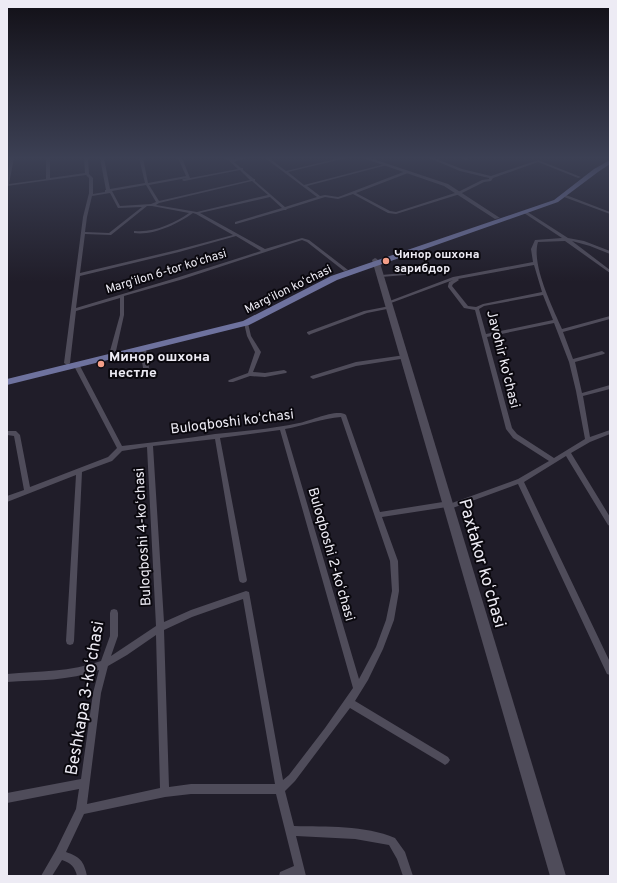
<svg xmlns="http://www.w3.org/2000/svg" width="617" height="883" viewBox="0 0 617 883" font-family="Overpass,sans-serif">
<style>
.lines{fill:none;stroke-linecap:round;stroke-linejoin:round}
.minor{fill:#4f4c5a;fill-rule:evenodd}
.tertiary{fill:#4f4c5a;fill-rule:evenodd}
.secondary{fill:#4f4c5a;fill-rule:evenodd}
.primary{fill:#6e729e;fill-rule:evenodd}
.poi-dot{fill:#f49e88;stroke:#0a080e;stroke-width:1.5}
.labels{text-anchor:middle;stroke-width:4;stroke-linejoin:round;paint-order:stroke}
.far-poi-label{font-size:12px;font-weight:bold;fill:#edebf4;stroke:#0a080e;text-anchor:start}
.far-street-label{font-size:12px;fill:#edebf4;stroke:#0a080e}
.poi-label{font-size:14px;font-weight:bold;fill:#edebf4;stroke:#0a080e;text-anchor:start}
.street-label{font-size:14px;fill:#edebf4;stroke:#0a080e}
.near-street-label{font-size:17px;fill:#edebf4;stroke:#0a080e}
</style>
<rect width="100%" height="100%" fill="#201d29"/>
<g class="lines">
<g class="minor">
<path d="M10 158H14L9 184 46 179V158H50V178L85 173 84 158H88L89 174 93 178V194L105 192V190H106L100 158H104L110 189 145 183 139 158H143L148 183 186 176 178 158H182L190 178 238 169 226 158H230L232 160 240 158H246L234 162 241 168H243V170L254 179H255V181L285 207 317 197 265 158H269L286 171 340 158H346L288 172 304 185 385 164 387 165 307 186 320 196 325 195 338 197 341 196 406 171H408V173L356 193 390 211 396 212 458 192 482 180 489 179V178L460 171 429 158H434L462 169 491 176 538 160 581 177 578 178 538 162 493 178 491 181 484 182 460 194 396 214 388 213 353 194 338 199 325 197 287 209 286 210H284L236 224H235V222L282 208 270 197 200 213 265 249 302 238 309 240 348 270 344 271 307 242 302 240 180 280 124 296V315L116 351 113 353 110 351 120 315V298L76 311 70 363 67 365 64 363 83 217 89 193V178L86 175 7 186V176ZM240 170 250 180 159 201 149 185 187 178 183 179 182 180 184 181ZM252 181 268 195 197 212 156 205 159 203ZM146 185 156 202 151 204 120 206 112 191ZM110 193 118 208 142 207 109 233 85 232 87 217 92 196ZM147 206H152L189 213C175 223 153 233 135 231H134V233C152 236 178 224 193 213L196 214 233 235 177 250 80 273 85 234 111 235ZM236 236 261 251 176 278 76 308 80 276 179 252Z"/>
<path d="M464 158H468V159L465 160Z"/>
<path d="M564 195H566L610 212V214L564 197Z"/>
<path d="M524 211H526L568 238 584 241 610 251V254L590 246 572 241 610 270V273L565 241 538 242C531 265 553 308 562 329L610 316V319L563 332 573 359 602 351 605 353 604 354 575 362 582 393 610 385V389L583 396 590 437 610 430V434L590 442 571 453 610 517V526L608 525 566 456 524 482 610 662V675L607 674 518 484 450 509 447 507 382 517 398 561 399 591 394 620 383 649 368 680 355 701 448 757 450 760 448 763 445 765 442 763 350 708 295 781 285 791 294 826C326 827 365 825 395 838L405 852 413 876H403L397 859 389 845 355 839 296 836 306 876H279L280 872 294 866 276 794H191L165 797 84 814 66 852C80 857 84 861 87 876H77C75 867 71 863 62 860L52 876H41L56 850 76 809 79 789 7 803V793L81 779 93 693 99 670C69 681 38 680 7 682V674C39 671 71 672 101 661L110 636V613L111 610 114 609 117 610 118 613V636L111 656 156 626 147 447 122 451 112 461 82 472 74 641 73 644 70 645 67 644 66 641 76 475 7 502V496L24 490 14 436 7 435V431H16L20 435 30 487 108 457 117 448 74 366 77 364 80 366 122 446C153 442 184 439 215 434 243 431 272 429 299 423 310 421 338 408 346 415L380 512 449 501 452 503 518 479 549 461 513 438 506 429 475 310 464 308 448 287V286L449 282 453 280 391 303H387V302L453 277 533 262 531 249 535 240 562 238 524 213ZM534 265 542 292 483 304 476 307 468 306 452 286 453 284 459 280 458 279ZM543 295 553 320 486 334 479 309 484 306ZM554 323 569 362 576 391 585 439 554 458 517 434 512 428 487 337ZM341 417 390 561 392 591 386 620 376 647 359 679 285 429C303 426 323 418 341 417ZM280 430 353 688 325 728 289 775 283 780 249 592 246 591 191 610 164 622 153 446 215 439 239 580 240 582 243 583 246 582 247 580 220 438ZM243 599 275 784H191L169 787 164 630 192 617ZM156 635 160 788 87 804 101 693 108 666 127 655Z"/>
<path d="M430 265 432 266V267L405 275 381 277 379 276 381 275 405 273Z"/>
<path d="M390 306 392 307V308L367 313 311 334 309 335 307 333V332L364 311Z"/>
<path d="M244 322H246L248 323 251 336 261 352 253 372 265 373 284 370 286 371 287 372 286 373 265 377 250 376 233 382H229L228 381 229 380 248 373 255 352 247 336 244 323Z"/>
<path d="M143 347 146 349 150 374 147 376 144 374 140 349Z"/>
<path d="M405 355 408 357 407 358 356 366 313 379 310 377 311 376 356 362Z"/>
</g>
<path class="tertiary" d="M363 158H370L448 184 500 218 495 219 444 186Z"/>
<path class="secondary" d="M375 258 377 259 380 263 566 876H550L372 260Z"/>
<path class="primary" d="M610 160V164L598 172 558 202 337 280 249 325 7 385V379L243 321 331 276 554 200 594 169Z"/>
</g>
<linearGradient id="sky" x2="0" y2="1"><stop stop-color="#121017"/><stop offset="0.56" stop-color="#3c4054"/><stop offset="1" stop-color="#3c4054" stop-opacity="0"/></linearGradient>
<rect width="617" height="282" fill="url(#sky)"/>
<g class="poi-dot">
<circle cx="386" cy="261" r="4"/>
<circle cx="101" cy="364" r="4"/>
</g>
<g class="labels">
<g class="far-poi-label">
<text x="394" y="258">Чинор ошхона<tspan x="394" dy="14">зарибдор</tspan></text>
</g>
<g class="far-street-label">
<text transform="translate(166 271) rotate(-17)" y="4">Margʻilon 6-tor koʻchasi</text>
<text transform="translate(288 289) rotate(-26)" y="4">Margʻilon koʻchasi</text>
</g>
<g class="poi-label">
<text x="109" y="361">Минор ошхона<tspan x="109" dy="16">нестле</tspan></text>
</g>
<g class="street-label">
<text transform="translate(504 359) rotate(76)" y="5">Javohir ko'chasi</text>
<text transform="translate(232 421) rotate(-7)" y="5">Buloqboshi koʻchasi</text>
<text transform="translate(142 537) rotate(-93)" y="5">Buloqboshi 4-koʻchasi</text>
<text transform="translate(332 554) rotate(74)" y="5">Buloqboshi 2-koʻchasi</text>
</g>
<g class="near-street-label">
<text transform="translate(483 563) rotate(74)" y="6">Paxtakor koʻchasi</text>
<text transform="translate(84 698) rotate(-80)" y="6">Beshkapa 3-koʻchasi</text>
</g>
</g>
<rect width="617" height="883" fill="none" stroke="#edebf4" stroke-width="16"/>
</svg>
